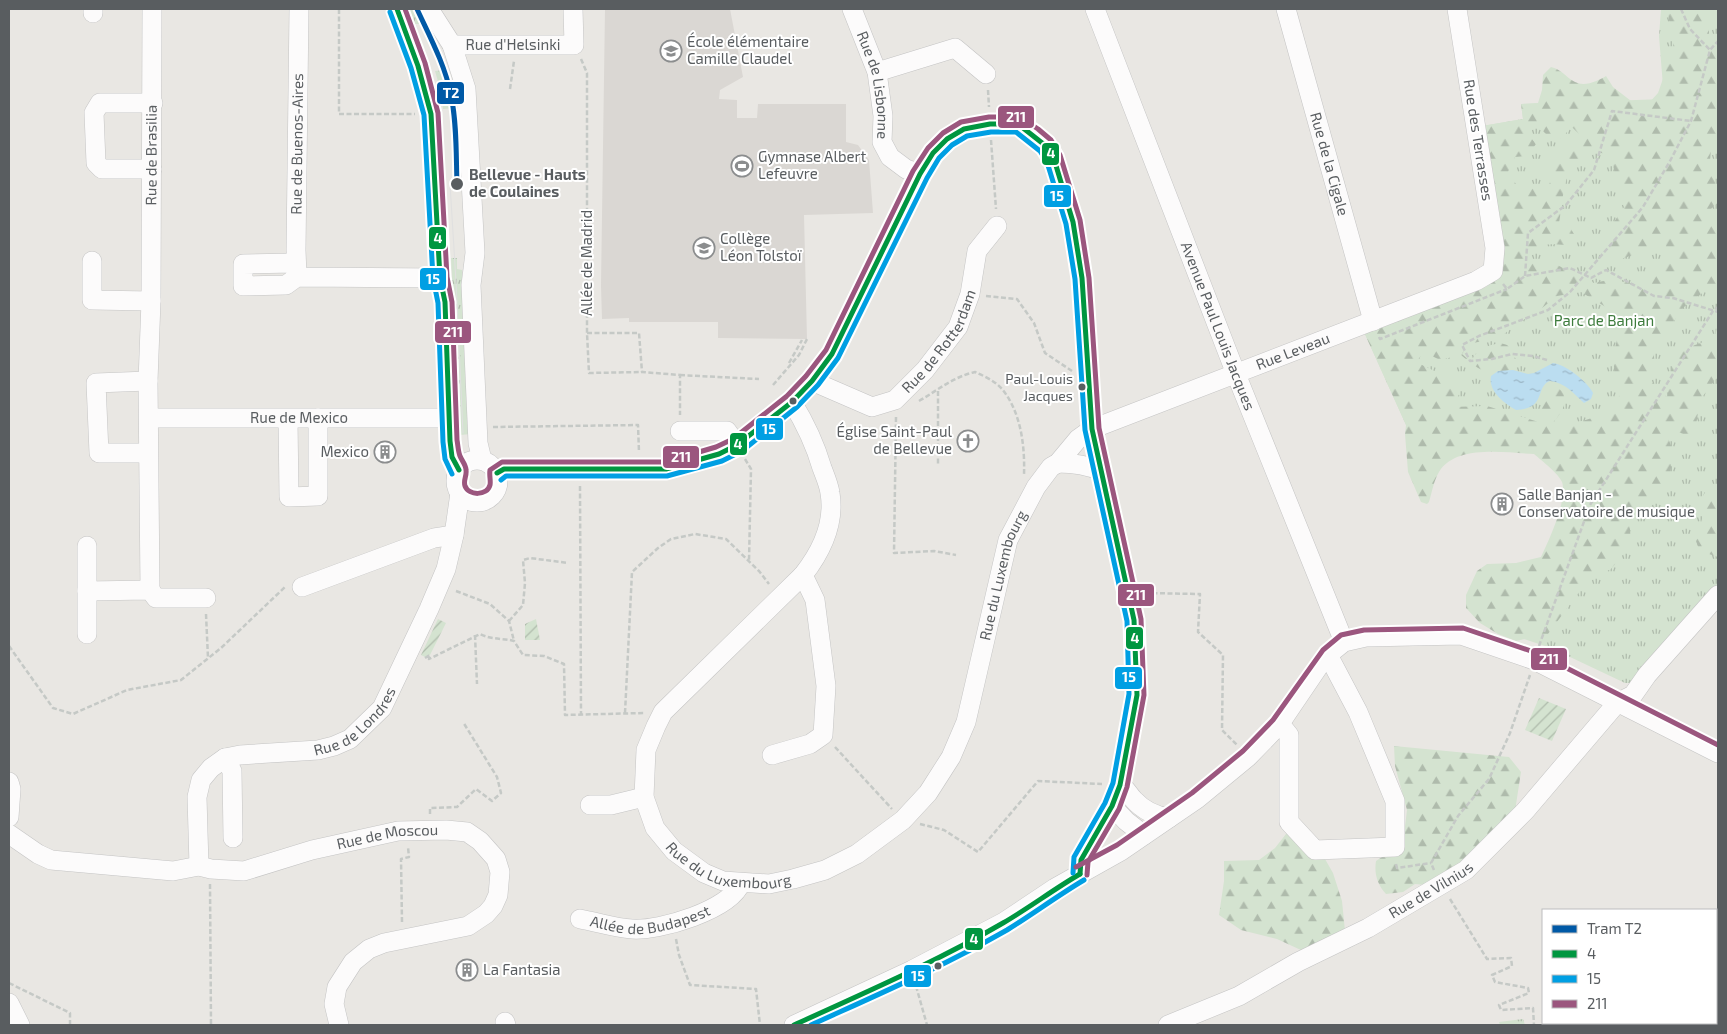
<svg xmlns="http://www.w3.org/2000/svg" width="1727" height="1034" viewBox="0 0 1727 1034" font-family="'Exo 2',sans-serif">
<style>
.education{fill:#dad7d3}
.grass{fill:url(#grass-tufts)}
.forest{fill:url(#forest-firs);fill-rule:evenodd}
.garden{fill:url(#garden-furrows)}
.water{fill:url(#water-ripples)}
.lines{fill:none;stroke-linecap:round;stroke-linejoin:round}
.minor-casing{stroke:#c4c4c4;stroke-width:20}
.path{stroke:#c5c9c6;stroke-width:2.5;stroke-dasharray:5 2.5;stroke-linecap:butt}
.minor{stroke:#fcfbfb;stroke-width:19}
.tram{stroke:#e0e0e0;stroke-width:1}
.bus-1-casing{stroke:#fff;stroke-width:9}
.bus-2-casing{stroke:#fff;stroke-width:9}
.bus-3-casing{stroke:#fff;stroke-width:9}
.bus-1{stroke:#009640;stroke-width:5}
.bus-2{stroke:#009fe3;stroke-width:5}
.bus-3{stroke:#9b567e;stroke-width:5}
.tram-1-casing{stroke:#fff;stroke-width:9}
.tram-1{stroke:#0059a6;stroke-width:5}
.stop-dot{fill:#595d60;stroke:#fff;stroke-width:2}
.labels{text-anchor:middle;stroke-width:4;stroke-linejoin:round;paint-order:stroke}
.bus-label{font-size:14px;fill:#595d60;stroke:#fff;text-anchor:end}
.poi-label{font-size:15px;fill:#595d60;stroke:#fff;text-anchor:start}
.street-label{font-size:15px;fill:#595d60;stroke:#fff}
.stop-label{font-size:15px;font-weight:bold;fill:#595d60;stroke:#fff;text-anchor:start}
.park-label{font-size:15px;fill:#3e7c3d;stroke:#fff}
.line-badge{stroke:#fff;stroke-width:2}
.badge-label{font-size:14px;text-anchor:middle;font-weight:bold;fill:#fff}
</style>
<defs>
<pattern id="grass-tufts" width="24" height="20" patternUnits="userSpaceOnUse" patternTransform="scale(1.25)"><rect width="24" height="20" fill="#d4e3d0"/><path d="M3 7l-1-3M5 7V3M7 7l1-3M15 17l-1-3M17 17v-4M19 17l1-3" fill="none" stroke="#afbbac"/></pattern>
<pattern id="forest-firs" width="22" height="20" patternUnits="userSpaceOnUse" patternTransform="scale(1.25)"><rect width="22" height="20" fill="#d4e3d0"/><path d="M5 1l3.5 6h-7zM16 11l3.5 6h-7z" fill="#afbbac"/></pattern>
<pattern id="garden-furrows" width="10" height="10" patternUnits="userSpaceOnUse" patternTransform="scale(1.25)"><rect width="10" height="10" fill="#d4e3d0"/><path d="M-1 1l2-2M0 10L10 0M9 11l2-2" fill="none" stroke="#afbbac"/></pattern>
<pattern id="water-ripples" width="26" height="14" patternUnits="userSpaceOnUse" patternTransform="scale(1.25)"><rect width="26" height="14" fill="#bbddf0"/><path d="M2 4q2-2 4 0t4 0M15 11q2-2 4 0t4 0" fill="none" stroke="#9bb6c6"/></pattern>
</defs>
<rect width="100%" height="100%" fill="#e9e7e3"/>
<path class="education" d="M605 9H730L743 77 720 90 719 99 737 100V118H757L758 104H846V142L858 145 869 160 873 213 804 215 807 339 718 338V322H629V318L602 319 601 286Z"/>
<g class="grass">
<path d="M407 9H420L427 24H415Z"/>
<path d="M1661 9H1718V586L1635 683H1625L1551 648 1521 638 1617 438 1406 425 1364 332 1376 330 1486 287 1494 280 1482 126 1523 119 1521 104 1664 99 1659 36Z"/>
<path d="M447 70 455 108 443 109 441 92 435 71Z"/>
<path d="M451 258H457V269L462 270 471 434 460 435Z"/>
<path d="M1523 1019 1525 1025H1500L1499 1022Z"/>
</g>
<g class="forest">
<path d="M1667 9H1718V14L1709 22V36L1718 46V136L1712 137 1710 161 1715 173 1716 204 1708 212 1718 225V293L1705 291 1684 307 1669 328 1653 340 1654 362 1645 376 1667 397 1675 352 1715 338 1718 320V376L1700 400 1694 438 1670 429 1662 422 1673 451 1669 484 1650 507 1629 514 1631 545 1611 569 1588 580 1548 634 1516 641 1498 634 1480 623 1466 608V595L1477 571 1487 564 1516 563 1541 557C1549 540 1568 499 1562 482 1559 474 1541 460 1534 454 1506 453 1456 444 1439 472 1434 480 1432 492 1429 502L1427 504 1421 502 1408 472 1405 434 1406 425 1364 332 1376 330 1486 287 1497 276 1482 126 1523 119 1521 104 1538 103 1542 90 1543 75 1551 67C1563 70 1565 77 1575 82 1585 87 1598 81 1606 76L1613 87 1635 104 1647 105 1658 93 1674 47ZM1537 125 1548 136 1562 139 1571 126 1580 135 1541 169 1551 180 1544 196 1535 185 1526 191 1516 184 1508 172 1515 157 1527 156 1536 144 1527 133ZM1592 152 1610 154 1624 207 1606 234 1602 245 1619 260 1638 253 1655 243 1666 245 1663 262 1646 285 1608 280 1594 283 1555 264 1537 268 1531 255C1544 242 1548 244 1566 245L1574 234 1569 226 1559 223C1564 199 1562 158 1592 152ZM1581 292 1619 315 1618 335 1613 357 1615 375 1621 394 1605 414 1566 426 1550 425C1560 417 1574 396 1556 387 1539 391 1538 412 1545 424L1487 406 1451 407 1460 393 1453 380 1416 362 1424 352 1440 360 1461 355C1481 372 1490 378 1517 367 1518 362 1516 360 1514 355 1512 352 1510 347 1507 345 1497 339 1471 351 1472 363L1462 354 1469 344 1500 337 1517 324 1542 308 1557 296Z"/>
<path d="M1710 484 1718 487V557L1700 551 1693 534 1704 516 1700 501Z"/>
<path d="M1394 746 1509 757 1521 772 1515 811 1462 866 1426 885 1415 884 1403 892 1386 894C1377 884 1374 873 1376 861L1403 843 1407 810 1395 766Z"/>
<path d="M1298 826 1309 831 1333 873 1342 901 1345 931 1303 951 1277 939 1241 930 1219 915 1224 881V861L1259 860 1275 848 1286 834Z"/>
</g>
<g class="garden">
<path d="M438 619 446 623 430 655 425 657 421 655Z"/>
<path d="M536 619 540 640H525V624Z"/>
<path d="M1539 698 1566 709 1552 741 1525 730Z"/>
</g>
<path class="water" d="M1553 363C1565 364 1588 382 1593 393L1591 399 1584 403C1573 393 1566 383 1550 381 1535 386 1547 409 1516 410 1504 403 1488 391 1491 376L1498 371 1513 370 1528 374 1534 373Z"/>
<g class="lines">
<g class="minor-casing">
<g id="minor">
<path d="M397 9 418 66 431 114 440 278 445 302 450 441 452 457 459 470"/>
<path d="M429 9 452 45 466 89 475 253 471 285 478 443 482 460"/>
<path id="s1" d="M852 9 877 72 883 116 882 142 890 157 906 169 920 174"/>
<path id="s2" d="M1095 9 1236 374 1344 642"/>
<path id="s3" d="M1286 9 1373 321"/>
<path d="M93 13V9"/>
<path id="s4" d="M452 45H574L573 9"/>
<path d="M877 72 955 48 986 74"/>
<path d="M152 169H102L96 163 94 113 100 103H153"/>
<path d="M92 261V300L151 301"/>
<path d="M296 263 243 264V286L286 285 297 277 440 278"/>
<path id="s5" d="M297 276 296 250 299 9"/>
<path id="s6" d="M812 381 872 407 895 400 925 370 958 327 970 294 977 251 997 226"/>
<path id="s7" d="M792 402C805 423 815 444 822 468 825 476 829 485 830 493 835 523 821 552 803 575L663 712 656 726 646 750 644 797 655 828 674 851 704 873 723 881 769 884 793 879 825 870 857 854 903 820 928 793 951 757 966 722 1008 540 1036 487 1051 467 1058 463 1078 439 1092 429 1476 281 1493 271 1495 248 1457 9"/>
<path id="s8" d="M149 418H450"/>
<path d="M288 419 289 497 318 496V418"/>
<path d="M680 431H727L737 445"/>
<path d="M148 453H99L96 383 148 381"/>
<circle cx="477" cy="481" r="21"/>
<path d="M1058 463C1074 463 1087 465 1101 471"/>
<path d="M497 473 504 469H666L719 454 737 445 792 402 812 381 832 354 920 174 933 153 947 139 964 129 990 124H1018L1034 135 1046 146 1054 159 1073 222 1082 278 1092 429 1134 620 1137 695 1120 785 1112 806 1081 860 1080 874"/>
<path d="M302 587 434 538 454 535"/>
<path id="s9" d="M150 590 148 381 151 301 152 9"/>
<path d="M87 591 150 590 156 598H206"/>
<path d="M87 634V546"/>
<path d="M1280 724 1289 735V822L1315 850 1395 847V801L1358 712 1328 655"/>
<path d="M772 755 810 744 823 735 826 686 815 600 803 575"/>
<path d="M225 758 232 771 233 838"/>
<path d="M9 782 11 789 9 817"/>
<path d="M1120 785C1127 789 1128 794 1134 800 1144 811 1155 816 1169 818"/>
<path d="M590 805H611L644 797"/>
<path d="M1112 806 1126 821 1144 835"/>
<path id="s10" d="M9 834 38 854 51 860 173 871 199 866 211 869 244 871 312 850 398 831 446 830 467 832 480 841 496 859 500 872 498 895 493 906 486 914 468 926 384 943 369 949 353 962 337 987 334 1004 339 1025"/>
<path id="s11" d="M199 866 197 797 201 780 211 768 225 758 240 755 318 750 334 746 350 739 382 708 429 609 446 569 454 535 460 493"/>
<path id="s12" d="M580 919C597 922 615 928 632 929 660 931 730 910 741 883"/>
<path d="M1716 991 1718 989"/>
<path d="M9 1003 20 1025"/>
<path d="M505 1022 506 1025"/>
<path d="M794 1025 912 970 1004 922 1055 888 1121 851 1197 799 1248 757 1279 725 1319 666 1328 655 1344 642 1366 637 1461 635 1534 660 1718 753"/>
<path id="s13" d="M1168 1025 1239 996 1298 962 1368 928 1466 870 1525 811 1617 703 1633 695 1647 675 1718 595"/>
<path d="M1658 1025 1663 1023"/>
</g>
</g>
<g class="path">
<path d="M339 9V114H415"/>
<path d="M1681 9 1690 29 1710 50"/>
<path d="M581 59 587 73V333L589 373 642 372"/>
<path d="M510 89 514 61"/>
<path d="M988 90 989 107"/>
<path d="M991 140 996 209"/>
<path d="M1525 276 1528 233 1566 205 1594 170 1612 111 1691 121"/>
<path d="M1503 284 1507 289 1525 276 1570 268 1591 278 1606 270 1654 296 1673 298 1718 312"/>
<path d="M986 296 1017 299 1034 323 1045 353 1072 371"/>
<path d="M587 333H639L642 372 680 375V415"/>
<path d="M1379 337 1380 339 1507 289"/>
<path d="M1547 360 1533 356 1512 354 1492 359 1470 361 1462 345 1479 336 1548 310 1570 292 1643 207 1670 161 1691 121 1710 50 1718 41"/>
<path d="M789 363 802 340"/>
<path d="M680 375 759 379"/>
<path d="M773 385 799 355 807 339"/>
<path d="M938 391V464"/>
<path d="M919 401C938 390 953 377 975 372 984 376 995 381 1002 389 1021 412 1025 446 1024 475"/>
<path d="M896 417 894 553 934 551 956 555"/>
<path d="M493 427 638 425 639 452"/>
<path d="M745 459 751 469 749 561"/>
<path d="M580 486 581 715"/>
<path d="M456 591 490 604 509 621 514 641"/>
<path d="M1145 593 1200 594 1198 632 1223 655 1222 730 1237 745"/>
<path d="M206 614 208 658"/>
<path d="M509 621 523 605 525 583 523 560 530 558 568 563"/>
<path d="M475 635 477 684"/>
<path d="M9 646 53 708 73 714 127 690 181 680 221 648 285 587"/>
<path d="M1539 646 1590 505 1713 311 1718 307"/>
<path d="M425 658 430 655 429 659 480 634C492 640 503 638 514 641L523 655 544 656 564 664 565 715 644 713"/>
<path d="M625 713 632 572 658 548 671 539 695 534 726 539 759 571 769 584"/>
<path d="M835 747 892 809"/>
<path d="M430 814V808L457 807 476 789 492 801 501 793 497 777 463 722"/>
<path d="M920 824 944 830 978 852 1038 781 1102 784"/>
<path d="M1396 864 1397 868 1431 863"/>
<path d="M1434 870 1431 863 1458 816 1489 779 1510 733 1530 675"/>
<path d="M210 884 211 1025"/>
<path d="M1450 899 1487 959 1511 958 1512 966 1492 975 1495 982 1528 988 1529 993 1499 1005 1501 1010 1533 1008 1534 1025"/>
<path d="M402 922 401 859 409 857 408 847"/>
<path d="M676 939 679 955 690 985 756 989 760 1025"/>
<path d="M9 983 70 1013V1025"/>
<path d="M916 986 927 1025"/>
</g>
<use href="#minor" class="minor"/>
<path class="tram" d="M450 184 456 281 463 433"/>
<g class="bus-1-casing">
<g id="bus-1">
<path d="M397 9 418 66 431 114 440 278 445 302 450 441 452 457 459 470"/>
<path d="M497 473 504 469H666L719 454 737 445 792 402 812 381 832 354 920 174 933 153 947 139 964 129 990 124H1018L1046 146 1054 159 1073 222 1082 278 1092 429 1134 620 1137 695 1120 785 1112 806 1081 860 1080 874"/>
<path d="M794 1025C864 993 936 962 1003 923 1029 908 1054 889 1080 874"/>
</g>
</g>
<g class="bus-2-casing">
<g id="bus-2">
<path d="M390 12 411 68 424 115 433 278 438 303 443 442 445 459 452 474"/>
<path d="M501 480 506 476H667L722 461 742 451 797 407 818 385 838 358 927 178 939 158 952 145 967 136 991 132H1016L1040 151 1047 162 1066 224 1075 279 1085 430 1127 621 1129 694 1113 783 1105 803 1074 857 1073 873"/>
<path d="M811 1025C877 995 944 966 1007 930 1033 914 1057 896 1084 880"/>
</g>
</g>
<g class="bus-3-casing">
<g id="bus-3">
<path d="M405 9 425 63 438 113 447 277 452 302 457 440C458 445 458 451 460 456 462 461 466 465 466 470 467 476 463 480 465 486 469 496 487 496 490 485 491 481 489 475 490 470L502 462H665L716 447 733 439 787 396 806 376 826 350 913 171 928 148 943 133 961 122 989 117H1020L1038 129 1051 140 1060 155 1080 220 1089 278 1099 428 1141 619 1144 695 1127 787 1119 809 1088 862 1087 875"/>
<path d="M1076 867 1117 845 1192 793 1243 751 1273 720 1323 650 1341 635 1364 630 1463 628 1537 653 1718 745"/>
</g>
</g>
<use href="#bus-1" class="bus-1"/>
<use href="#bus-2" class="bus-2"/>
<use href="#bus-3" class="bus-3"/>
<g class="tram-1-casing">
<path id="tram-1" d="M417 9C430 37 445 65 451 95 457 124 456 155 457 184"/>
</g>
<use href="#tram-1" class="tram-1"/>
</g>
<defs>
<g id="school-ring" transform="scale(1.125)"><circle r="9.5" fill="#fff" stroke="#8b8d8e" stroke-width="1.5"/><path d="M0-5L7-2L0 1L-7-2ZM-4 1L0 2.5L4 1V4Q0 6-4 4Z" fill="#8b8d8e"/></g>
<g id="stadium-ring" transform="scale(1.125)"><circle r="9.5" fill="#fff" stroke="#8b8d8e" stroke-width="1.5"/><path d="M0-5a6.5 5 0 1 0 0 10a6.5 5 0 1 0 0-10ZM-3.5-1.8h7v3.6h-7Z" fill="#8b8d8e"/></g>
<g id="church-ring" transform="scale(1.125)"><circle r="9.5" fill="#fff" stroke="#8b8d8e" stroke-width="1.5"/><path d="M-1.2-6h2.4v3.5h3.3v2.4h-3.3V6h-2.4V-.1h-3.3v-2.4h3.3Z" fill="#8b8d8e"/></g>
<g id="building-ring" transform="scale(1.125)"><circle r="9.5" fill="#fff" stroke="#8b8d8e" stroke-width="1.5"/><path d="M-4-6H4V6H1V3H-1V6H-4ZM-2.5-4.3h1.7v1.8h-1.7ZM.8-4.3h1.7v1.8H.8ZM-2.5-1h1.7V.8h-1.7ZM.8-1h1.7V.8H.8Z" fill="#8b8d8e"/></g>
</defs>
<g fill-rule="evenodd">
<use href="#school-ring" x="671" y="51"/>
<use href="#stadium-ring" x="742" y="166"/>
<use href="#school-ring" x="704" y="248"/>
<use href="#church-ring" x="968" y="441"/>
<use href="#building-ring" x="385" y="452"/>
<use href="#building-ring" x="1502" y="504"/>
<use href="#building-ring" x="467" y="970"/>
</g>
<g class="stop-dot">
<circle cx="457" cy="184" r="7"/>
<circle cx="1082" cy="387" r="4.5"/>
<circle cx="793" cy="401" r="4.5"/>
<circle cx="938" cy="966" r="4.5"/>
</g>
<g class="labels">
<g class="bus-label">
<text x="1073" y="384">Paul-Louis<tspan x="1073" dy="17">Jacques</tspan></text>
</g>
<g class="poi-label">
<text x="687" y="47">École élémentaire<tspan x="687" dy="17">Camille Claudel</tspan></text>
<text x="758" y="162">Gymnase Albert<tspan x="758" dy="17">Lefeuvre</tspan></text>
<text x="720" y="244">Collège<tspan x="720" dy="17">Léon Tolstoï</tspan></text>
<text x="952" y="437" text-anchor="end">Église Saint-Paul<tspan x="952" dy="17">de Bellevue</tspan></text>
<text x="369" y="457" text-anchor="end">Mexico</text>
<text x="1518" y="500">Salle Banjan -<tspan x="1518" dy="17">Conservatoire de musique</tspan></text>
<text x="483" y="975">La Fantasia</text>
</g>
<g class="street-label">
<text dy="5" stroke="none"><textPath href="#s4" startOffset="61">Rue d'Helsinki</textPath></text>
<text dy="5" stroke="none"><textPath href="#s1" startOffset="80">Rue de Lisbonne</textPath></text>
<text transform="translate(1478 140) rotate(81)" y="5">Rue des Terrasses</text>
<text dy="5" stroke="none"><textPath href="#s5" startOffset="132">Rue de Buenos-Aires</textPath></text>
<text dy="5" stroke="none"><textPath href="#s9" startOffset="435">Rue de Brasilia</textPath></text>
<text dy="5" stroke="none"><textPath href="#s3" startOffset="161">Rue de la Cigale</textPath></text>
<text transform="translate(587 263) rotate(-90)" y="5">Allée de Madrid</text>
<text dy="5" stroke="none"><textPath href="#s2" startOffset="340">Avenue Paul Louis Jacques</textPath></text>
<text dy="5" stroke="none"><textPath href="#s6" startOffset="164">Rue de Rotterdam</textPath></text>
<text dy="5" stroke="none"><textPath href="#s7" startOffset="1451">Rue Leveau</textPath></text>
<text dy="5" stroke="none"><textPath href="#s8" startOffset="150">Rue de Mexico</textPath></text>
<text dy="5" stroke="none"><textPath href="#s7" startOffset="1059">Rue du Luxembourg</textPath></text>
<text dy="5" stroke="none"><textPath href="#s11" startOffset="261">Rue de Londres</textPath></text>
<text dy="5" stroke="none"><textPath href="#s10" startOffset="392">Rue de Moscou</textPath></text>
<text dy="5" stroke="none"><textPath href="#s7" startOffset="594">Rue du Luxembourg</textPath></text>
<text dy="5" stroke="none"><textPath href="#s13" startOffset="296">Rue de Vilnius</textPath></text>
<text dy="5" stroke="none"><textPath href="#s12" startOffset="72">Allée de Budapest</textPath></text>
</g>
<g class="stop-label">
<text x="469" y="180">Bellevue - Hauts<tspan x="469" dy="17">de Coulaines</tspan></text>
</g>
<g class="park-label">
<text x="1604" y="326">Parc de Banjan</text>
</g>
</g>
<g class="line-badge">
<rect x="436" y="81" width="29" height="24" rx="5" fill="#0059a6"/>
<rect x="997" y="105" width="38" height="24" rx="5" fill="#9b567e"/>
<rect x="1041" y="142" width="19" height="24" rx="5" fill="#009640"/>
<rect x="1043" y="184" width="29" height="24" rx="5" fill="#009fe3"/>
<rect x="428" y="226" width="19" height="24" rx="5" fill="#009640"/>
<rect x="419" y="267" width="28" height="24" rx="5" fill="#009fe3"/>
<rect x="434" y="320" width="38" height="24" rx="5" fill="#9b567e"/>
<rect x="755" y="417" width="29" height="24" rx="5" fill="#009fe3"/>
<rect x="729" y="432" width="19" height="24" rx="5" fill="#009640"/>
<rect x="662" y="445" width="38" height="24" rx="5" fill="#9b567e"/>
<rect x="1117" y="583" width="38" height="24" rx="5" fill="#9b567e"/>
<rect x="1125" y="626" width="19" height="24" rx="5" fill="#009640"/>
<rect x="1530" y="647" width="38" height="24" rx="5" fill="#9b567e"/>
<rect x="1114" y="666" width="29" height="24" rx="5" fill="#009fe3"/>
<rect x="964" y="927" width="20" height="24" rx="5" fill="#009640"/>
<rect x="903" y="964" width="29" height="24" rx="5" fill="#009fe3"/>
</g>
<g class="badge-label">
<text x="451" y="98">T2</text>
<text x="1016" y="122">211</text>
<text x="1051" y="158">4</text>
<text x="1057" y="201">15</text>
<text x="438" y="243">4</text>
<text x="433" y="284">15</text>
<text x="453" y="337">211</text>
<text x="769" y="434">15</text>
<text x="738" y="449">4</text>
<text x="681" y="462">211</text>
<text x="1136" y="600">211</text>
<text x="1135" y="643">4</text>
<text x="1549" y="664">211</text>
<text x="1129" y="682">15</text>
<text x="974" y="944">4</text>
<text x="918" y="981">15</text>
</g>
<rect width="1727" height="1034" fill="none" stroke="#595d60" stroke-width="20"/>
<rect x="1542" y="909" width="175" height="115" fill="#ffffff" stroke="#bdbebf"/>
<rect x="1552" y="925" width="25" height="8" fill="#0059a6" stroke="#bdbebf"/>
<text x="1587" y="934" font-size="15" fill="#595d60">Tram T2</text>
<rect x="1552" y="950" width="25" height="8" fill="#009640" stroke="#bdbebf"/>
<text x="1587" y="959" font-size="15" fill="#595d60">4</text>
<rect x="1552" y="975" width="25" height="8" fill="#009fe3" stroke="#bdbebf"/>
<text x="1587" y="984" font-size="15" fill="#595d60">15</text>
<rect x="1552" y="1000" width="25" height="8" fill="#9b567e" stroke="#bdbebf"/>
<text x="1587" y="1009" font-size="15" fill="#595d60">211</text>
</svg>
